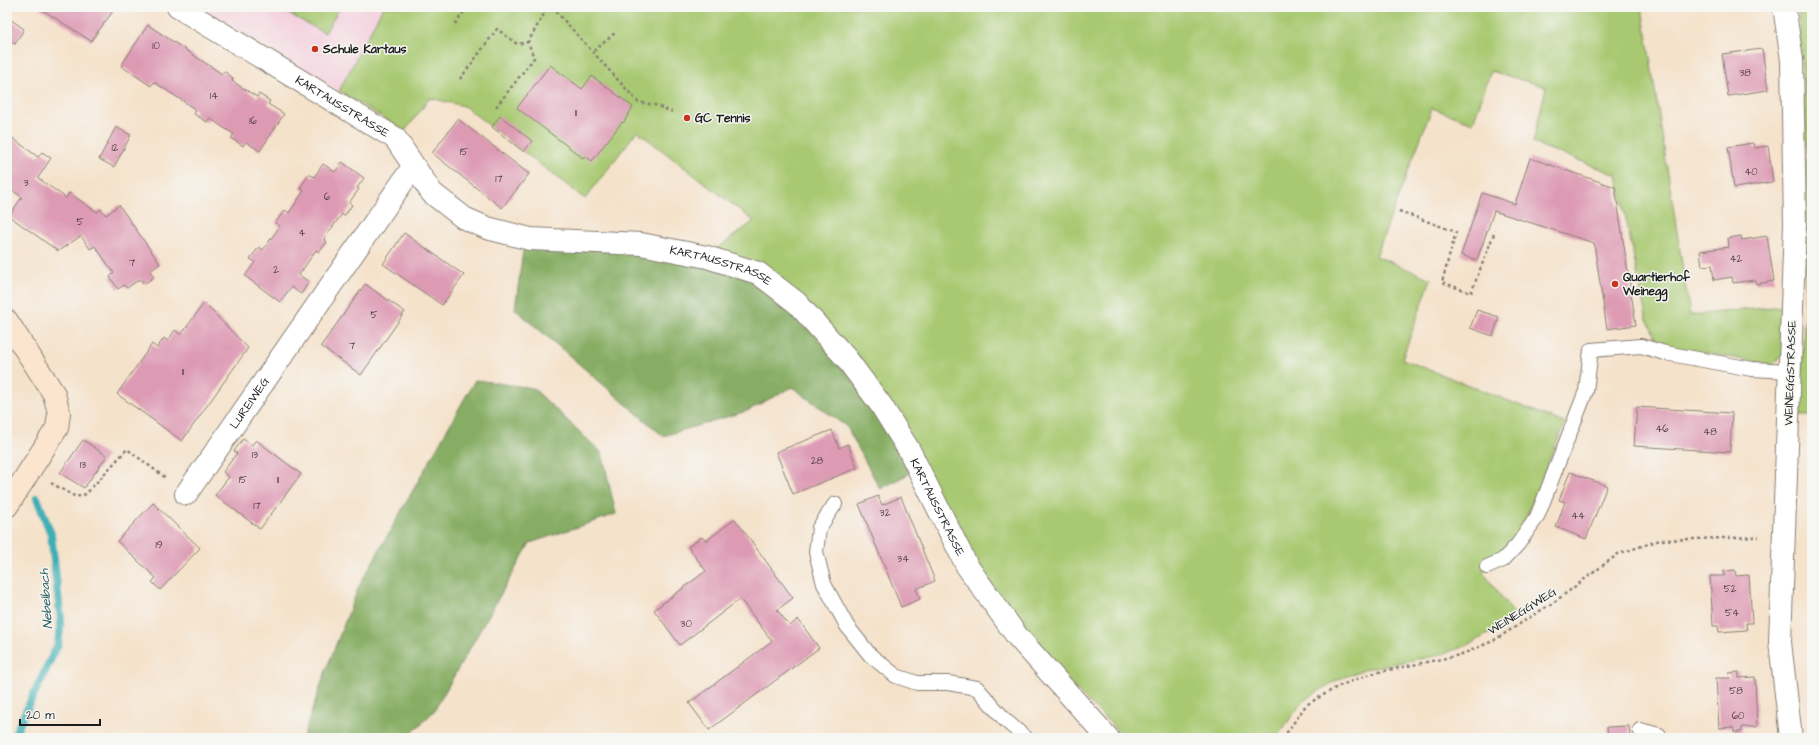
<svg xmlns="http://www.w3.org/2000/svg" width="1819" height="745" viewBox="0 0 1819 745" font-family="'Architects Daughter',sans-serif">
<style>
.built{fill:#f4cfdd}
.green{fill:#a8c971;stroke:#627246}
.forest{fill:#86ad63;stroke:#516440}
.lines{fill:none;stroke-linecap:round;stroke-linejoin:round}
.stream{stroke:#3eafb6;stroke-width:8}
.building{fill:#dd9ab3}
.lane-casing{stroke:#887f74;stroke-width:16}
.street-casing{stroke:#887f74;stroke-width:24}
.secondary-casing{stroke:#887f74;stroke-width:24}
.path{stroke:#887f74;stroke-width:2.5;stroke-dasharray:3 3;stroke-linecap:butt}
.lane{stroke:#fff;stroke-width:14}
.street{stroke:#fff;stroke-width:22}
.secondary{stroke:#fce5cf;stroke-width:22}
.poi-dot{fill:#c8321e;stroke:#f6f6f2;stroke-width:1.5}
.labels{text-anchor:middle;stroke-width:3;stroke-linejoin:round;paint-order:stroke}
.number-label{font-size:10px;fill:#4c3c42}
.poi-label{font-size:12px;font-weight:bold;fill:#1c1c1c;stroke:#f6f6f2;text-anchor:start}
.street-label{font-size:12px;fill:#1c1c1c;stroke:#f6f6f2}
.water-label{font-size:13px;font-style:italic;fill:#2b5e61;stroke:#f6f6f2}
</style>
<rect width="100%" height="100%" fill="#f6f6f2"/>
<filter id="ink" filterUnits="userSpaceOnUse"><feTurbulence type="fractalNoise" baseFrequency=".025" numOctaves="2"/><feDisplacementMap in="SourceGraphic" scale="8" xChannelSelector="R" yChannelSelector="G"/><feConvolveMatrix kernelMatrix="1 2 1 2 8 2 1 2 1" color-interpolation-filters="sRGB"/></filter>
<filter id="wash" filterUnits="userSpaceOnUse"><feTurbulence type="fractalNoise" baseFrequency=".012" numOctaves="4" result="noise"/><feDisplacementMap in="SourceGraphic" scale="16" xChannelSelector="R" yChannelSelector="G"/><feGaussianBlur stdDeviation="0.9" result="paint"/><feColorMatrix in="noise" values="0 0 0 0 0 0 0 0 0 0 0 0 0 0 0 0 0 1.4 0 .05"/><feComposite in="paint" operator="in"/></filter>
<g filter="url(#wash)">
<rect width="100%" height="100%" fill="#f5e2cb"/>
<path class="built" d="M200 7H383L339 91Z"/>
<g class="green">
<path d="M276 7H340L325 33Z"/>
<path d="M383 7H1642L1690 315 1784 306 1783 353 1773 365 1659 345 1646 317 1617 175 1533 143 1546 87 1491 71 1473 123 1432 108 1376 256 1431 279 1402 359 1565 423 1518 536 1483 572 1518 619 1463 647 1435 656 1365 669 1335 681 1303 701 1276 738H1126L1081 695 1018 626 975 561 941 498 714 251 754 221 637 131 585 199 464 106 430 98 405 131 339 91Z"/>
<path d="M1798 7H1812V416H1800L1805 303 1807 148Z"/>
</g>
<g class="forest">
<path d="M524 244 642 252 753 278 792 309 876 410 912 472 880 489 847 427 792 387 747 411 663 436 515 309Z"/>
<path d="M475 380 533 388 602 453 616 514 530 543 434 711 407 738H304L303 737 326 670 359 586Z"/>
</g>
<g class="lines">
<path class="stream" d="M13 738 58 644 61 621 51 534 37 498"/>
</g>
<g id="blocks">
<g class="building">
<path d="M38 7H116L91 41Z"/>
<path d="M7 17 24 29 15 44 7 39Z"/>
<path d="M148 25 222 74 224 71 233 78 232 81 257 97 259 94 270 101 268 104 284 114 260 151 246 142 243 146 231 138 234 134 221 126 210 118 207 122 194 114 196 110 183 101 154 82 151 86 121 66Z"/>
<path d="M1762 49 1768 90 1728 96 1722 54Z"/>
<path d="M550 65 582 89 592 76 633 107 623 123 622 122 592 161 585 156 583 158 517 108Z"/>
<path d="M500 116 532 141 524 152 492 127Z"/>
<path d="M458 119 529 174 502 208 432 153Z"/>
<path d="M116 127 131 135 114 167 99 159Z"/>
<path d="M7 134 38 157 42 152 51 158 38 178 66 198 69 193 97 212 101 209 106 215 119 205 160 264 150 271 154 277 144 284 140 279 127 288 124 285 118 289 110 277 114 273 95 246 90 249 81 236 58 251 9 216 22 197 7 187Z"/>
<path d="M1753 143 1754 148 1768 146 1773 182 1734 188 1728 147Z"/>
<path d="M1530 158 1615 187 1636 325 1607 329 1594 243 1494 211 1477 260 1461 255 1482 193 1515 204Z"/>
<path d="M342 162 364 178 357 188 359 189 349 203 352 205 344 216 342 214 324 239 327 242 319 252 316 250 299 275 309 282 301 294 291 287 280 302 245 276 255 262 250 259 259 247 263 250 280 226 275 223 285 210 289 213 297 201 304 191 300 188 309 174 314 177 323 164 335 172Z"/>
<path d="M404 233 464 275 442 305 383 264Z"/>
<path d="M1741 236 1742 240 1767 236 1774 281 1756 284 1755 280 1733 283 1732 277 1714 280 1712 265 1702 266 1700 251 1729 247 1728 238Z"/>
<path d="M365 284 405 312 361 375 321 346Z"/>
<path d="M204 303 248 348 182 441 117 394 152 344 157 348 164 338 168 341 175 330 181 335Z"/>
<path d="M1477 310 1499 317 1493 336 1470 328Z"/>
<path d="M7 403 12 406 7 414Z"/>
<path d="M1637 407 1732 413 1730 452 1634 446Z"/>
<path d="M832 430 839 448 848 444 857 468 793 494 776 452Z"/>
<path d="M243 439 252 445 256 440 301 474 260 529 215 495 229 477 223 472 237 453 234 451Z"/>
<path d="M83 440 107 456 84 488 60 473Z"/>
<path d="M1570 472 1607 486 1586 539 1556 527 1565 502 1559 500Z"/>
<path d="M878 496 882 505 901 497 935 581 916 589 920 599 901 607 859 504Z"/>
<path d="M153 503 200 548 160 590 152 582 156 578 117 541Z"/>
<path d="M735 519 793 598 777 610 790 626 798 619 819 648 709 730 689 703 772 641 740 599 680 645 654 610 706 571 688 547 702 537 706 541Z"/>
<path d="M1735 570 1736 576 1749 575 1752 623H1746L1747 630 1719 632 1718 626H1713L1710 576H1724V571Z"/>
<path d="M1739 672V678L1755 677 1757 727H1742V732H1734L1733 727 1719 728 1716 678H1730L1729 673Z"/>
<path d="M1629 726 1630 738H1608L1607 727Z"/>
</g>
</g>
</g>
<g filter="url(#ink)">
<use href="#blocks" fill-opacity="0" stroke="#887f74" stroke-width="1"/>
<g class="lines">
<g class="lane-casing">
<g id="lane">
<path d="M835 504 819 528 816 552 824 584 847 626 870 655 896 676 917 683H948L977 688 1006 721 1026 738"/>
<path d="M1487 567 1503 560 1518 544 1537 517 1586 391 1591 350 1641 346 1665 353 1752 369 1790 371"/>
<path d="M1640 730 1659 735 1660 738"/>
</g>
</g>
<g class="street-casing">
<g id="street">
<path id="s1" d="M178 7 395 138 432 193 464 218 487 228 530 239 641 244 707 257 758 273 797 303 846 358 881 405 909 450 967 566 1017 636 1108 738"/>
<path d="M1784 7 1792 60 1795 224 1780 642 1791 738"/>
<path id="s2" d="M186 494 413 167"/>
</g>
</g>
<g class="secondary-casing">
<path id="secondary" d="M7 321 54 394 59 413 57 428 7 506"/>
</g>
<g class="path">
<path d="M552 7 638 102 655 105 672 112"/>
<path d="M455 24 467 7"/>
<path d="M594 51 616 32"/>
<path d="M460 79 497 29 517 44 528 42"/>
<path d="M496 107 534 58 528 42 548 7"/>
<path d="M1399 211 1456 232 1442 282 1471 293 1495 231"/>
<path d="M51 483 76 497 86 494 127 449 167 479"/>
<path d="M1286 734 1292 738"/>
<path d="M1283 738 1306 705 1339 686 1370 674 1460 655 1493 641 1557 600 1618 554 1660 540 1759 537"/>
</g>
<use href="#lane" class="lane"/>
<use href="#street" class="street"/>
<use href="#secondary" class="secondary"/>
</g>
</g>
<g class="poi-dot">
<circle cx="315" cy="49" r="4"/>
<circle cx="687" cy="118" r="4"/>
<circle cx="1615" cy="284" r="4"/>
</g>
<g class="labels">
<g class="number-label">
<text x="156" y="49">10</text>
<text x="1745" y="76">38</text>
<text x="214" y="99">14</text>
<text x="576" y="116">11</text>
<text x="253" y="124">16</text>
<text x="115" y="151">12</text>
<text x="464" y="155">15</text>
<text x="1751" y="175">40</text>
<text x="499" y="182">17</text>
<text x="26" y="186">3</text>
<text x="327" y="200">6</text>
<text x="80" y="225">5</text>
<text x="302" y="236">4</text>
<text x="1736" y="262">42</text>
<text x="132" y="266">7</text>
<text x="276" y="273">2</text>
<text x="374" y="318">5</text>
<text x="352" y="349">7</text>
<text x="183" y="375">11</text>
<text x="1662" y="432">46</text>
<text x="1710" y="435">48</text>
<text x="255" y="458">13</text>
<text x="817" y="464">28</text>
<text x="83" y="468">13</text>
<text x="243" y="483">15</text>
<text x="278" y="483">11</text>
<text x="257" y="509">17</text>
<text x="885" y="516">32</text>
<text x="1578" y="519">44</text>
<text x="159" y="548">19</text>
<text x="903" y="562">34</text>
<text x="1730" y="592">52</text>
<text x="1732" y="616">54</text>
<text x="686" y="627">30</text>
<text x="1736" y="694">58</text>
<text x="1738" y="719">60</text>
</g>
<g class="poi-label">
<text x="323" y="53">Schule Kartaus</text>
<text x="695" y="122">GC Tennis</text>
<text x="1623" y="281">Quartierhof<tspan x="1623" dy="14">Weinegg</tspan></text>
</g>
<g class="street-label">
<text dy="4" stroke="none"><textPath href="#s1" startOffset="192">KARTAUSSTRASSE</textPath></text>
<text dy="4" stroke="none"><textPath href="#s1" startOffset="624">KARTAUSSTRASSE</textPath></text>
<text transform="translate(1790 373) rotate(-88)" y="4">WEINEGGSTRASSE</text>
<text dy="4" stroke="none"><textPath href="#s2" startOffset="111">LUREIWEG</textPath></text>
<text dy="4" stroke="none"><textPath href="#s1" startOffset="960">KARTAUSSTRASSE</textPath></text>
<text transform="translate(1522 611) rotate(-32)" y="4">WEINEGGWEG</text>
</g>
<g class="water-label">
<text transform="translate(45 599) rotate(-94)" y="5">Nebelbach</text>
</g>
</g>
<rect width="1819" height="745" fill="none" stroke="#f6f6f2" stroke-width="24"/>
<path d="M20 719v6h80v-6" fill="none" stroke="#1c1c1c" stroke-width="2"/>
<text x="26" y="719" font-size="12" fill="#1c1c1c" stroke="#f6f6f2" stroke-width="3" paint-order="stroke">20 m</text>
</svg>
